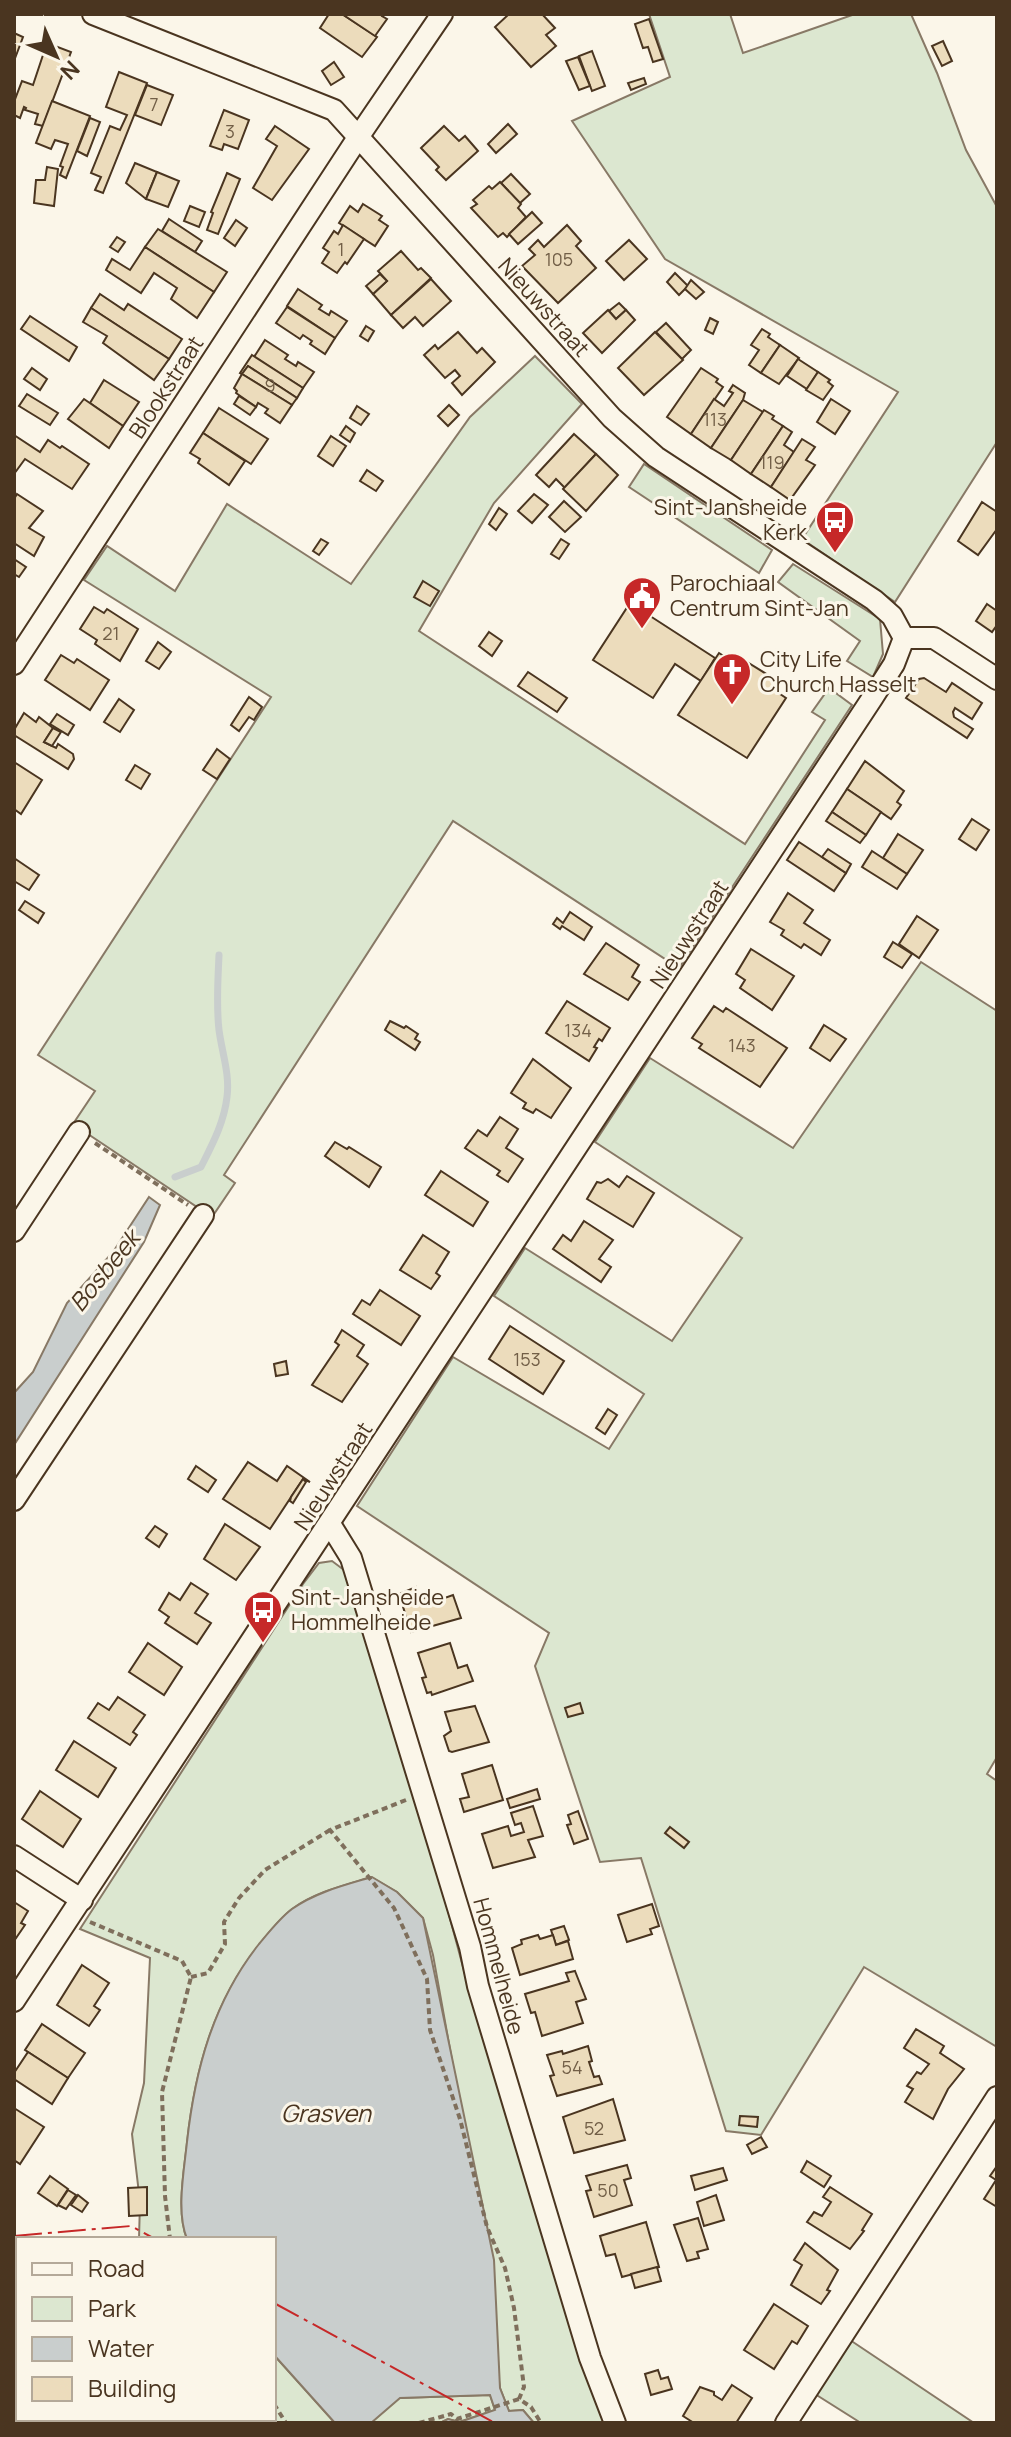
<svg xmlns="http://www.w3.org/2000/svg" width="1011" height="2437" viewBox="0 0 1011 2437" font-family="Manrope,sans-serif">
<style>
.green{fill:#dce7d0;stroke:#887966;stroke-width:2}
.water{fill:#c9cecd;stroke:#887966;stroke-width:2}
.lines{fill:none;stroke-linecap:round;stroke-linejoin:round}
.stream{stroke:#c9cecd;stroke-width:7}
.building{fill:#ecdcbc;stroke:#4a3520;stroke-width:2}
.street-casing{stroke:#4a3520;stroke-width:24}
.path{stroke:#7f6f5c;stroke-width:4;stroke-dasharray:6 4;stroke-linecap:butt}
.street{stroke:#fbf6e9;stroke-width:20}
.power{stroke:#c62828;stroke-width:2;stroke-dasharray:28 6 4 6;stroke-linecap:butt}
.labels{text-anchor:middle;stroke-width:6;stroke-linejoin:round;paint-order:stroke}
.number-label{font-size:18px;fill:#725f47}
.street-label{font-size:22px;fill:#4a3520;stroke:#fbf6e9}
.poi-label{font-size:22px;fill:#4a3520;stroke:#fbf6e9;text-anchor:start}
.water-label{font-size:24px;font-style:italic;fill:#4a3520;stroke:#fbf6e9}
</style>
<rect width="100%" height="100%" fill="#fbf6e9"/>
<g class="green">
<path d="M649 14H730L743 53 855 14H911L937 73 966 150 997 207V442L895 602 802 539 898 392 665 259 572 121 670 77Z"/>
<path d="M535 356 582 404 494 503 419 631 745 844 825 720 812 712 829 688 852 705 679 968 453 821 224 1175 235 1183 212 1217 73 1124 95 1091 38 1055 271 697 84 580 107 546 175 591 227 504 351 584 470 417Z"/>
<path d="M644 464 772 550 759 573 629 487Z"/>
<path d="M793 564 880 619 883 654 873 677 847 661 860 641 778 582Z"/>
<path d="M921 962 997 1011V1757L987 1774 997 1781V2047L864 1967 761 2135 726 2131 641 1858 600 1862 535 1666 549 1633 357 1506 453 1357 609 1449 644 1394 494 1296 525 1248 672 1341 742 1238 595 1142 650 1058 793 1148Z"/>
<path d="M332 1561 344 1570 437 1870 474 2008 586 2370 606 2423H534L523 2410 509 2411 500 2388 457 2088 433 1955 423 1918 397 1892 371 1877C345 1885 315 1892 292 1909 280 1918 269 1932 259 1945 213 2002 195 2070 187 2142 184 2172 176 2211 187 2239H139L140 2202 132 2134 144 2083 150 1958 80 1929 303 1584 319 1563Z"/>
<path d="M850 2340 974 2423H861L815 2394Z"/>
<path d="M274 2355 335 2423H169L171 2419H274Z"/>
<path d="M490 2395 495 2410 459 2422 448 2419 440 2423H370L399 2398Z"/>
</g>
<g class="water">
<path d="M149 1197 160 1205 144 1242 14 1445V1393L33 1372 67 1303 113 1252Z"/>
<path d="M372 1877 397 1892 423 1918 494 2260 500 2388 509 2411 523 2410 534 2423H440L448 2419 460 2422 495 2410 490 2395 400 2398 371 2423H335L274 2355V2239H187C176 2212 184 2171 187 2142 195 2070 213 2002 259 1944 269 1932 280 1918 292 1909 316 1892 345 1885 372 1877Z"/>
</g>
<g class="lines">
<path class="stream" d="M175 1177 201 1167C212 1145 224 1123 227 1097 230 1074 222 1053 219 1030 216 1004 218 980 219 955"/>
</g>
<g class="building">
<path d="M329 14H342L377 37 362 57 320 28Z"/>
<path d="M342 14H383L382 16 387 19 375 36Z"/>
<path d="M509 14H542L555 28 546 35 556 46 531 67 495 27Z"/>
<path d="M649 19 663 59 653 62 648 47 643 48 635 24Z"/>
<path d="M14 33 23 37 14 61Z"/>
<path d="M943 41 952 61 942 66 932 46Z"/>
<path d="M47 43 71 52 43 126 35 124 38 114 25 110 26 108 24 107 20 118 14 115V102L22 81 33 85Z"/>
<path d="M592 51 605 86 592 91 579 56Z"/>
<path d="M578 57 590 86 579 90 566 61Z"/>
<path d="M334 62 344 77 331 85 322 71Z"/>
<path d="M119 72 147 83 103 193 95 190 101 177 91 173 110 126 120 130 127 115 106 107Z"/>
<path d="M644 78 646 84 631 90 628 83Z"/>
<path d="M147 85 173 95 161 125 135 115Z"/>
<path d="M52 101 90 116 66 178 60 175 63 167 60 166 68 144 55 140 51 149 36 143Z"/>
<path d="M224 110 249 120 238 149 224 144 222 150 210 146Z"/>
<path d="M90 118 100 122 87 156 77 151Z"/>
<path d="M508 124 517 134 496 153 488 144Z"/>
<path d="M275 126 309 149 272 200 253 188 277 146 266 139Z"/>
<path d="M444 126 459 141 465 136 478 151 446 180 436 170 439 167 421 148Z"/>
<path d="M135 163 157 172 146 199 126 183Z"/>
<path d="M47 167 58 169 54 206 34 203 36 180H45Z"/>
<path d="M157 172 179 181 168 207 146 199Z"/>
<path d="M227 173 240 179 218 234 207 230 213 213 211 212Z"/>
<path d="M511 174 530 194 520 203 501 183Z"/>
<path d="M500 182 521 204 518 208 526 217 507 237 503 233 498 237 471 208 477 204 473 200 489 186 492 189Z"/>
<path d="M363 204 382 216 379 220 388 226 375 246 339 223 350 206 358 212Z"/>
<path d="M190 206 205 212 199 227 184 221Z"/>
<path d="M532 212 542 223 518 244 509 234Z"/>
<path d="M169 219 202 241 195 252 162 231Z"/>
<path d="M236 220 247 228 235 246 224 238Z"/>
<path d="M343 225 364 239 347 264 345 262 337 273 322 263 329 252 323 248 334 231 338 234Z"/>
<path d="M567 225 581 241 576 246 596 268 558 303 522 266 535 255 529 249 538 240 544 247Z"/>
<path d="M158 229 227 272 214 292 145 247Z"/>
<path d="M117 237 125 242 118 252 110 247Z"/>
<path d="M629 240 647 259 624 280 606 261Z"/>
<path d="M145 247 214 292 197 318 171 299 177 288 154 273 141 293 106 270 112 259 130 270Z"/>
<path d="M401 251 418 270 421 268 431 278 391 315 373 294 387 281 378 271Z"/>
<path d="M675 273 688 286 679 295 667 282Z"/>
<path d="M380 274 387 281 373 294 366 286Z"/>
<path d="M431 279 451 301 423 326 415 317 403 328 391 315Z"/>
<path d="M691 280 704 292 696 299 685 289Z"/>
<path d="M298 289 322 305 319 309 329 315 331 311 347 321 335 338 287 306Z"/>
<path d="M100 294 124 310 128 304 182 339 169 359 91 308Z"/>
<path d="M619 303 626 310 616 319 609 311Z"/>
<path d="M287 307 335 338 325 354 310 344 312 341 303 335 300 339 276 323Z"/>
<path d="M91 308 169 359 154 380 103 343 107 336 83 322Z"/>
<path d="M608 310 616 319 626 310 635 320 602 353 583 333Z"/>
<path d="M30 316 77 347 69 361 21 329Z"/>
<path d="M710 318 718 322 713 334 705 330Z"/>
<path d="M666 323 691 350 682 359 656 332Z"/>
<path d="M366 326 374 331 368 341 360 336Z"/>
<path d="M762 329 770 334 768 337 780 345 761 373 749 365 759 350 751 345Z"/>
<path d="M458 332 477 353 482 348 495 362 462 395 452 383 460 376 455 370 445 378 424 355 435 345 438 349Z"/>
<path d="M655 332 683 360 644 395 618 368Z"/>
<path d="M265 340 288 355 285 359 296 366 298 362 314 372 303 388 254 357Z"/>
<path d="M780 345 799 358 779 384 761 373Z"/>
<path d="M252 355 303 388 297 398 248 366 242 374 240 373Z"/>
<path d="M798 359 818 372 807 389 787 376Z"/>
<path d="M248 366 297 398 292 405 242 374Z"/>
<path d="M32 368 47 379 40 390 24 379Z"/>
<path d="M701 368 718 379 716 382 723 387 691 434 667 417Z"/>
<path d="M818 372 830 380 828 382 833 386 823 400 806 390Z"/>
<path d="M242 374 292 405 280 423 265 413 268 409 258 403 256 407 236 393 237 391 234 388Z"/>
<path d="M104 380 139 402 123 426 90 403Z"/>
<path d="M733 385 745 393 743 400 711 448 691 434 714 399 724 406 733 393 729 391Z"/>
<path d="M27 394 58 413 50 425 19 406Z"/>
<path d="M239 396 256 407 250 415 234 404Z"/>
<path d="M84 399 123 426 109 448 68 419Z"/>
<path d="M831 399 850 411 835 434 817 422Z"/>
<path d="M743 400 763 412 731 460 711 448Z"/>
<path d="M449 405 459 415 448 426 438 416Z"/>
<path d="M357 406 369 414 361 425 350 418Z"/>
<path d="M219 408 268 439 251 464 203 433Z"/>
<path d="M764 410 774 416 772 419 783 426 751 474 731 460Z"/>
<path d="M346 426 355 433 350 442 340 435Z"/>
<path d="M783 426 792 432 784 445 794 452 771 487 751 474Z"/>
<path d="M203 433 245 461 229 485 198 463 200 459 190 453Z"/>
<path d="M574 434 596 454 565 488 556 479 549 487 536 475Z"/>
<path d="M14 435 40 452 48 440 60 448 62 446 89 464 72 489 25 459 14 474Z"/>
<path d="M331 436 346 446 333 466 318 456Z"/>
<path d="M802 439 815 447 806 460 815 465 790 500 771 487Z"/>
<path d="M596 454 618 475 586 511 563 489Z"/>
<path d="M367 470 383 481 376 491 360 481Z"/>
<path d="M17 494 43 511 29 528 44 537 34 556 14 543V499Z"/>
<path d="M534 494 548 505 532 523 518 511Z"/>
<path d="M564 501 581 517 565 532 549 517Z"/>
<path d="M982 502 997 512V529L978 555 958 541Z"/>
<path d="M499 508 507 514 496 530 489 524Z"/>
<path d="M321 539 328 543 319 555 313 551Z"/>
<path d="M561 539 569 544 559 559 551 554Z"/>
<path d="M14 559 26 567 19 577 14 574Z"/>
<path d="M423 581 439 591 430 606 414 597Z"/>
<path d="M630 603 715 658 701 681 675 664 653 698 593 660Z"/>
<path d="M987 604 997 611V625L992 632 976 621Z"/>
<path d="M94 607 104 613 107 609 138 629 120 661 95 644 97 640 80 629Z"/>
<path d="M489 632 502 641 492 656 479 646Z"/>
<path d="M158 642 171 652 159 669 146 661Z"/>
<path d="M719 653 735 663 739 657 776 680 771 688 786 698 747 758 678 715Z"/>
<path d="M61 655 74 663 77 659 109 680 90 710 45 680Z"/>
<path d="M528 672 567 698 557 712 518 686Z"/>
<path d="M924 678 946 692 952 683 982 703 972 719 955 708 953 712 954 717 973 729 967 738 906 698 919 679Z"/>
<path d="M249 697 262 707 254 720 249 717 239 731 231 725Z"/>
<path d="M119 699 134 710 120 732 104 722Z"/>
<path d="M24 713 36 722 39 717 53 728 44 742 56 748 58 744 73 754 74 759 68 769 14 735V730Z"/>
<path d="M57 714 74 725 68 735 50 724Z"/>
<path d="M53 728 61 732 52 746 44 742Z"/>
<path d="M217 749 230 759 217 779 203 770Z"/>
<path d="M865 761 904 791 897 802 901 805 891 819 847 789Z"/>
<path d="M14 762 42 780 21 814 14 809Z"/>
<path d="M135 765 150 774 141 789 126 780Z"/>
<path d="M847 789 881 812 866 835 832 812Z"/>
<path d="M832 812 866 835 860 843 826 821Z"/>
<path d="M972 819 989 830 976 850 959 839Z"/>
<path d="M898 834 923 850 907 874 883 858Z"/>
<path d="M799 842 846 873 834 891 787 860Z"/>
<path d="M828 849 851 864 846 873 822 857Z"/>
<path d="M872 851 907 874 897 889 862 867Z"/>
<path d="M14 858 39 875 29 890 14 881Z"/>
<path d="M788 893 813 910 804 923 830 940 821 955 804 944 801 948 781 935 784 930 770 922Z"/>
<path d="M25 901 44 913 38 923 19 910Z"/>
<path d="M570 912 592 927 584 940 562 926 560 929 553 924 557 918 563 923Z"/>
<path d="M917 916 938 930 919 958 899 944Z"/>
<path d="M893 942 912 954 902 968 884 957Z"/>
<path d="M606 943 639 965 632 977 640 982 628 1000 584 974Z"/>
<path d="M751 949 794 976 772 1010 740 988 745 980 736 974Z"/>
<path d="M567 1001 610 1028 602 1041 599 1039 594 1047 597 1048 589 1061 546 1033Z"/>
<path d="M714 1006 723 1012 726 1008 787 1048 760 1087 699 1048 702 1044 692 1038Z"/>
<path d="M390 1021 404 1028 406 1026 418 1034 415 1039 420 1042 415 1050 385 1030Z"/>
<path d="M824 1025 846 1039 830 1061 810 1048Z"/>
<path d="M533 1059 571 1088 551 1118 536 1109 533 1113 523 1108 526 1103 511 1093Z"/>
<path d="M500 1117 518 1129 506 1148 523 1159 508 1182 497 1175 500 1171 465 1148 478 1130 487 1136Z"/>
<path d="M335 1142 347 1149 349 1147 381 1167 369 1187 325 1156Z"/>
<path d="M441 1171 488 1202 473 1226 425 1195Z"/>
<path d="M627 1176 654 1193 633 1227 587 1199 597 1182 601 1183 608 1179 619 1187Z"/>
<path d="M584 1221 613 1240 599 1259 611 1267 601 1282 553 1249 563 1235 571 1241Z"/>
<path d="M423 1235 449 1252 436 1273 440 1276 431 1289 400 1270Z"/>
<path d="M380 1290 420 1316 401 1345 353 1314 362 1300 370 1305Z"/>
<path d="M510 1326 564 1361 543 1394 489 1359Z"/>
<path d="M342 1330 364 1345 357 1356 368 1364 342 1402 312 1385 339 1345 335 1342Z"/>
<path d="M286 1361 288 1374 276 1376 274 1364Z"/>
<path d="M608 1409 617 1415 605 1434 596 1428Z"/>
<path d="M248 1462 277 1481 287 1466 310 1482 303 1479 270 1529 223 1499Z"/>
<path d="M196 1466 216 1480 208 1492 188 1479Z"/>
<path d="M303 1479 306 1482 293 1503 290 1501 291 1497Z"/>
<path d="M225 1524 260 1547 236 1580 204 1559Z"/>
<path d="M155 1526 167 1534 159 1547 146 1538Z"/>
<path d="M191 1583 208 1594 195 1613 211 1623 197 1644 165 1623 169 1617 159 1610 169 1593 180 1600Z"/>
<path d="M416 1587 420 1599 437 1594 439 1600 453 1595 461 1618 411 1632 399 1594Z"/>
<path d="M148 1643 182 1667 164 1695 129 1672Z"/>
<path d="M450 1643 458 1668 467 1665 473 1681 432 1695 431 1692 427 1693 422 1678 426 1677 418 1653Z"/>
<path d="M118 1697 145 1715 133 1732 137 1735 130 1745 88 1718 98 1703 109 1710Z"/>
<path d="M580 1703 583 1713 568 1717 565 1708Z"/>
<path d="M475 1706 489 1742 452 1752 449 1751 444 1736 451 1731 445 1712Z"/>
<path d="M74 1741 116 1768 98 1797 56 1770Z"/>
<path d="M492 1765 503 1800 464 1812 460 1799 469 1797 462 1774Z"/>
<path d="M537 1789 540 1799 510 1808 507 1799Z"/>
<path d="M40 1791 81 1819 63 1847 22 1819Z"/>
<path d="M533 1806 543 1836 528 1840 535 1857 493 1868 482 1834 508 1826 511 1836 524 1832 521 1823 515 1825 511 1813Z"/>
<path d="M578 1811 588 1839 574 1844 567 1825 571 1824 568 1815Z"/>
<path d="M670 1827 689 1842 684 1848 665 1833Z"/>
<path d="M14 1902 28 1911 21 1923 25 1925 14 1941Z"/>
<path d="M652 1904 659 1926 650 1929 652 1934 627 1942 618 1915Z"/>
<path d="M564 1926 569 1940 556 1945 551 1930Z"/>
<path d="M538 1935 540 1939 553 1935 556 1945 568 1941 573 1959 520 1975 512 1948 522 1944 521 1940Z"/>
<path d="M82 1965 109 1983 94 2006 100 2010 89 2026 57 2005Z"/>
<path d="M575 1971 586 1999 576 2002 583 2023 542 2036 535 2012 531 2013 525 1994 569 1981 566 1973Z"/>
<path d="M42 2024 85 2053 68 2078 25 2050Z"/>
<path d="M916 2029 944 2046 940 2053 964 2069 948 2089 933 2119 905 2102 913 2089 907 2086 917 2072 921 2074 929 2064 904 2048Z"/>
<path d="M588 2046 592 2061 589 2062 594 2077 599 2076 602 2084 557 2096 550 2076 554 2075 547 2055 562 2051 563 2054Z"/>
<path d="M28 2052 68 2078 52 2104 14 2079V2073Z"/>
<path d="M613 2099 625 2140 574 2153 563 2117Z"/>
<path d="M14 2108 44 2127 20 2164 14 2160Z"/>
<path d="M740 2116 758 2117 757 2127 739 2125Z"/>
<path d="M761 2137 767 2147 752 2154 747 2145Z"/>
<path d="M807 2161 831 2176 824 2187 801 2172Z"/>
<path d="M627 2165 631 2178 624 2180 632 2205 594 2217 586 2191 591 2190 586 2176Z"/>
<path d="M997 2166V2207L984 2199 996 2180 990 2176Z"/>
<path d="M723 2168 727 2180 695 2190 691 2176Z"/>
<path d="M50 2176 68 2189 57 2206 38 2193Z"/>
<path d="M147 2187V2215L129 2216 128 2188Z"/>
<path d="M830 2187 872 2214 862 2230 864 2231 850 2249 807 2222 814 2212 822 2216 831 2202 823 2197Z"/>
<path d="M68 2190 76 2195 66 2209 58 2205Z"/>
<path d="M78 2195 88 2203 82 2212 71 2205Z"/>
<path d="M716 2195 724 2220 704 2226 697 2202Z"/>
<path d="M698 2218 708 2249 697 2252 699 2258 687 2261 674 2225Z"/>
<path d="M646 2222 659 2267 622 2277 615 2254 606 2256 600 2236Z"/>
<path d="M805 2243 838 2270 827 2290 830 2291 821 2304 791 2285 802 2265 794 2260Z"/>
<path d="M657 2267 661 2281 635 2288 631 2274Z"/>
<path d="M774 2304 808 2326 797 2344 792 2341 774 2369 744 2350Z"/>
<path d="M658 2370 661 2379 668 2377 672 2389 651 2395 645 2374Z"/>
<path d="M732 2385 752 2398 736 2423H694L683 2416 700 2387 714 2392V2395L722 2400Z"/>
<path d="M47 2419H78L80 2420 78 2423H53Z"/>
</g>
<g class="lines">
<g class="street-casing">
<g id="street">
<path d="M93 14 334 110 612 418 656 457 874 600 892 616 904 638"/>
<path d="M904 638H934L997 679"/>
<path d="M14 664 359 136 442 14"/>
<path d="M14 1231 79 1132"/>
<path d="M14 1500 203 1215"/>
<path d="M330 1524 351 1558 470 1947 478 1986 590 2358 615 2423"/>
<path d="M14 1856 82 1900"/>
<path d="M14 2001 873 697 894 664 904 638"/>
<path d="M786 2423 997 2097"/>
</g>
</g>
<g class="path">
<path d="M95 1143 188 1205"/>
<path d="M406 1800 330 1830 394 1908 427 1979 430 2030 460 2119 487 2227 505 2268 514 2308 524 2387 519 2399 531 2407 541 2423"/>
<path d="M90 1922 182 1961 191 1977 162 2092 165 2196 170 2239"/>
<path d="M191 1977 208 1973 225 1944 224 1922 239 1898 265 1870 330 1830"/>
<path d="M274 2404 286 2423"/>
<path d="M419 2423 451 2414 457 2419 519 2399"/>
</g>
<use href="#street" class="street"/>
<g class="power">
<path d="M14 2236 131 2226 155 2239"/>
<path d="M274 2303 495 2423"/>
</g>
</g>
<defs>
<g id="bus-pin" transform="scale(2)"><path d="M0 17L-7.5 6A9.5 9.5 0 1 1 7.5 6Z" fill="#c62828" stroke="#fbf6e9"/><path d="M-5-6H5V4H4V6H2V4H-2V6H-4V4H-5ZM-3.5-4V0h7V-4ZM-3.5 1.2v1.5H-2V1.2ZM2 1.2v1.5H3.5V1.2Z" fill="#fff"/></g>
<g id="civic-pin" transform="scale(2)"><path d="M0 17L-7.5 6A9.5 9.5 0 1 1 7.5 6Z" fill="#c62828" stroke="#fbf6e9"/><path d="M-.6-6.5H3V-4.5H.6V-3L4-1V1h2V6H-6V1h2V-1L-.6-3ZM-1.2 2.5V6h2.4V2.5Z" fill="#fff"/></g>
<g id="church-pin" transform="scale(2)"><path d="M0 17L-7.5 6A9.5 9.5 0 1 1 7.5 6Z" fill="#c62828" stroke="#fbf6e9"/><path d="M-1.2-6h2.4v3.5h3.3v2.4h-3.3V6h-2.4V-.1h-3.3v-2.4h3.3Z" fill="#fff"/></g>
</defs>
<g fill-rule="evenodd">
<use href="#bus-pin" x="835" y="520"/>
<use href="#civic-pin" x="642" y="596"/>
<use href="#church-pin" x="732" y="672"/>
<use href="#bus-pin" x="263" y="1610"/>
</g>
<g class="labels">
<g class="number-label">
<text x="154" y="111">7</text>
<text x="230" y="138">3</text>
<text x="341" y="256">1</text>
<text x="559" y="266">105</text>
<text x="270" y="392">9</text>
<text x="715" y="426">113</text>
<text x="772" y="469">119</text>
<text x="111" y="640">21</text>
<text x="578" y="1037">134</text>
<text x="742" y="1052">143</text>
<text x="527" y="1366">153</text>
<text x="572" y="2074">54</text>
<text x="594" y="2135">52</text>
<text x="608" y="2197">50</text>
</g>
<g class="street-label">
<text transform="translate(544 307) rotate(48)" y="8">Nieuwstraat</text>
<text transform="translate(166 387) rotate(-57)" y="8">Blookstraat</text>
<text transform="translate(689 934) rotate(-57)" y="8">Nieuwstraat</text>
<text transform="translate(333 1476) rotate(-57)" y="8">Nieuwstraat</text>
<text transform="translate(499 1966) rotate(75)" y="8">Hommelheide</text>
</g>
<g class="poi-label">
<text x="807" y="515" text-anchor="end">Sint-Jansheide<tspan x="807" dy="25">Kerk</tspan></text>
<text x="670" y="591">Parochiaal<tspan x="670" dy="25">Centrum Sint-Jan</tspan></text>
<text x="760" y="667">City Life<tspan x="760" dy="25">Church Hasselt</tspan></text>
<text x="291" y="1605">Sint-Jansheide<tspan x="291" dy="25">Hommelheide</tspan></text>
</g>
<g class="water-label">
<text transform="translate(105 1271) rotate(-51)" y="8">Bosbeek</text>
<text x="326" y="2122">Grasven</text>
</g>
</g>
<rect width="1011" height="2437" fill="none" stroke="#4a3520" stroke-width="32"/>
<rect x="16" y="2237" width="260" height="184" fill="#fbf6e9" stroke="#b4a999" stroke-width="2"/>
<rect x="32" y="2263" width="40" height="12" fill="#fbf6e9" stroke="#b4a999" stroke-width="2"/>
<text x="88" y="2277" font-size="24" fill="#4a3520">Road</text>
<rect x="32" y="2297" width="40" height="24" fill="#dce7d0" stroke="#b4a999" stroke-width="2"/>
<text x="88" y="2317" font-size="24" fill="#4a3520">Park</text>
<rect x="32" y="2337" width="40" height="24" fill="#c9cecd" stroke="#b4a999" stroke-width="2"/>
<text x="88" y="2357" font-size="24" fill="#4a3520">Water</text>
<rect x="32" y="2377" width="40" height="24" fill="#ecdcbc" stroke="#b4a999" stroke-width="2"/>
<text x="88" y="2397" font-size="24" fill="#4a3520">Building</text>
<g transform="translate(56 56) rotate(135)" stroke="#fbf6e9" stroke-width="6" paint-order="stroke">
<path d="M0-6L14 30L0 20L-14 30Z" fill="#4a3520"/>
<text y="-12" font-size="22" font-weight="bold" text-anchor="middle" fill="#4a3520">N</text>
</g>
</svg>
